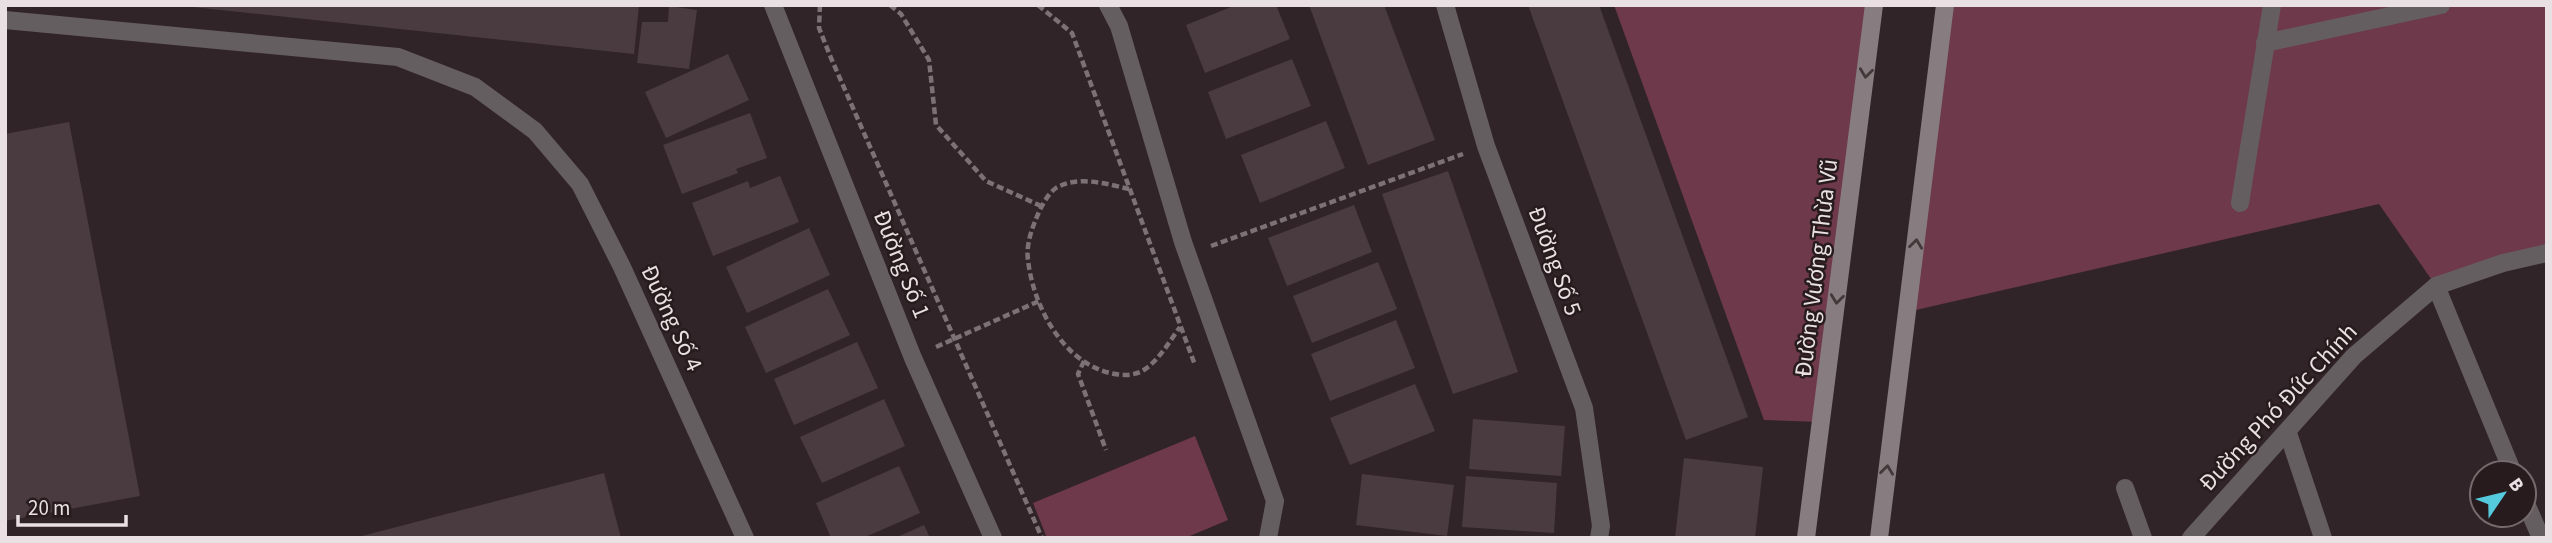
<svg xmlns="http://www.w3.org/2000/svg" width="2552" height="543" viewBox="0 0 2552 543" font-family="'Source Sans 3',sans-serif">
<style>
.green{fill:#6e394b}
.building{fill:#493b3f}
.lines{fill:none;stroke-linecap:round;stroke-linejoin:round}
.path{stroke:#7c7175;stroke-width:4.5;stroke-dasharray:7 3.5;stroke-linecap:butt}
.street{stroke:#655e60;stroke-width:18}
.secondary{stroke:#877c7f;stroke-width:18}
.oneway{stroke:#44383b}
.labels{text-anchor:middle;stroke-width:5;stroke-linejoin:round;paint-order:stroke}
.street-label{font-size:24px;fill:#e9e0e3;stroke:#271b1e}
</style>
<rect width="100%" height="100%" fill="#312428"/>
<g class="green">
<path d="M1614 5H1874L1821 422 1764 420Z"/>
<path d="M1945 5H2547V260L2436 286 2379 204 1907 312Z"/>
<path d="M1195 436 1228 520 1185 538H1047L1033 503Z"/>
</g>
<g class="building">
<path d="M174 5H639L634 54Z"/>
<path d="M1236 5H1276L1290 39 1205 73 1186 25Z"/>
<path d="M1309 5H1384L1435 140 1368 165Z"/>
<path d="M1528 5H1599L1748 417 1686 440Z"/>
<path d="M669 6 697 10 689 69 637 63 642 22H668Z"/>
<path d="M728 54 749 100 666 138 645 92Z"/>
<path d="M1292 59 1311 106 1226 139 1208 92Z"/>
<path d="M750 113 767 158 736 169 738 173 682 194 663 145Z"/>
<path d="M1326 121 1345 168 1260 203 1241 155Z"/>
<path d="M69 122 140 496 5 521V134Z"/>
<path d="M1448 171 1518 372 1453 394 1382 194Z"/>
<path d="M780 176 799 222 713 256 692 203 748 181 750 188Z"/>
<path d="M1354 205 1372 252 1287 286 1268 238Z"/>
<path d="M809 228 830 275 747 313 726 267Z"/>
<path d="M1378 262 1397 309 1312 343 1293 296Z"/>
<path d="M828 289 850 335 766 373 745 327Z"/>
<path d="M1396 320 1415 368 1330 401 1311 354Z"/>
<path d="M857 342 878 388 794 425 774 379Z"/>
<path d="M1415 384 1435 431 1350 465 1330 418Z"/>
<path d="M884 399 905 446 822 483 800 437Z"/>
<path d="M1473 419 1565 426 1561 476 1469 469Z"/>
<path d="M1684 458 1763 467 1755 538H1675Z"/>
<path d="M899 466 920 513 863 538H831L816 503Z"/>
<path d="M604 473 621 538H358V537Z"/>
<path d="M1362 474 1454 485 1447 536 1356 525Z"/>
<path d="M1466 476 1557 483 1554 533 1462 527Z"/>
<path d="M924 525 930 538H895Z"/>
</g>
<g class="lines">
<g class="path">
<path d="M820 5 819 28 831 58 1042 538"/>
<path d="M890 5 901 14 929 60 936 125 986 181 1041 206"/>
<path d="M1038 5 1072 33 1195 365"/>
<path d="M1129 189C1107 184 1078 175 1056 188 1047 194 1040 209 1036 219 1031 231 1026 246 1028 260 1033 304 1060 358 1106 372 1117 375 1131 377 1142 371 1158 362 1169 342 1180 327"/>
<path d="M1211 246 1463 154"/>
<path d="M936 347 1039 301"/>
<path d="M1084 361 1078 374 1106 450"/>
</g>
<g class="street">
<path d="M773 5 913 358 993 538"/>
<path d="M1108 5 1119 26 1183 242 1275 501 1268 538"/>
<path d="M1445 5 1486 146 1584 408 1601 526 1599 538"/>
<path d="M5 20 398 57 475 87 535 131 580 184 622 267 745 538"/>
<path d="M2265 43 2441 5"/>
<path d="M2240 203 2272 5"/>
<path d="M2436 286 2513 473"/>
<path d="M2288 433 2323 538"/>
<path d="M2125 488 2143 538"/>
<path d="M2524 499 2541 538"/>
<path d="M2191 538 2354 356 2436 286 2503 263 2547 253"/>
</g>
<g class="secondary">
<path d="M1806 538 1874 5"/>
<path d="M1879 538 1945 5"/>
</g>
</g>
<defs><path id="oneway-chevron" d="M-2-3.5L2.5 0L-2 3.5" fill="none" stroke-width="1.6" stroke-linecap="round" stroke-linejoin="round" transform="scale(1.75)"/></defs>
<g class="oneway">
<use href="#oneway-chevron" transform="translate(1866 73) rotate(97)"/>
<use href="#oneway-chevron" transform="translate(1916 244) rotate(-83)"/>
<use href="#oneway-chevron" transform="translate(1837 299) rotate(97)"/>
<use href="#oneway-chevron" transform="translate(1887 470) rotate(-83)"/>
</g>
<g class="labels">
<g class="street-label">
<text transform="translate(1555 261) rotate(70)" y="8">Đường Số 5</text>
<text transform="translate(902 264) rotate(68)" y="8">Đường Số 1</text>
<text transform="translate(1816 268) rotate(-83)" y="8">Đường Vương Thừa Vũ</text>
<text transform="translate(672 318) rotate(65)" y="8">Đường Số 4</text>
<text transform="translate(2278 407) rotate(-47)" y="8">Đường Phó Đức Chính</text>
</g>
</g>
<rect width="2552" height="543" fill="none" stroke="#e9e0e3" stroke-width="14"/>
<g transform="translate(2503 494) rotate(55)"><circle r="33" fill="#271b1e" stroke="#756a6d" stroke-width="2"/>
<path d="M0-5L12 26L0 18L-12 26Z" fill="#54cadc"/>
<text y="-10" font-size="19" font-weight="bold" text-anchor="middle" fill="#e9e0e3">B</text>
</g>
<path d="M18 515v10h108v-10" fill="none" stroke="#e9e0e3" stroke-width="3.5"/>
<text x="28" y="515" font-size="21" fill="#e9e0e3" stroke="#271b1e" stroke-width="5" paint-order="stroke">20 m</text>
</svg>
